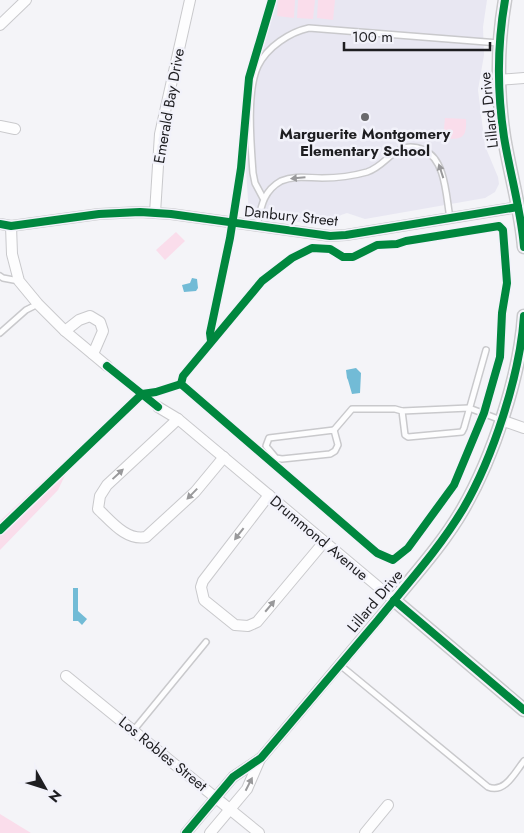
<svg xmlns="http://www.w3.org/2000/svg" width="524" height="833" viewBox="0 0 524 833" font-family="Jost,sans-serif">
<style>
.built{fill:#e8e7f2}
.green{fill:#faddeb}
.water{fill:#72bbd6}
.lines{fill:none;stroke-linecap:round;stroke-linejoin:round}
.service-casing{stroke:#c9c9cc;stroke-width:8}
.minor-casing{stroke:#c9c9cc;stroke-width:12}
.tertiary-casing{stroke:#c9c9cc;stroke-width:15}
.service{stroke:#fdfdfe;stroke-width:5}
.minor{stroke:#fdfdfe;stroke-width:10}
.tertiary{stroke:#fdfdfe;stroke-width:12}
.cycleway-casing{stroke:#f2f2fa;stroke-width:11}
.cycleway{stroke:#00873e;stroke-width:8}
.oneway{fill:#99999b}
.poi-dot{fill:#69696c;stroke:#f2f2fa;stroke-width:2}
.labels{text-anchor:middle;stroke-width:5;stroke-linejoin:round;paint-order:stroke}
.street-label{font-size:15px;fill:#1e1e21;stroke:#f2f2fa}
.poi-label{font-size:15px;font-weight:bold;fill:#1e1e21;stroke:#f2f2fa}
</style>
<rect width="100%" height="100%" fill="#f4f4f8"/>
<path class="built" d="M275 0H487L483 27 484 55 478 90 485 146 498 177 499 184 495 192 485 198 365 219 347 213 341 215 327 226 249 215 245 155 251 76Z"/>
<g class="green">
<path d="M278 0H295L294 18 277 16Z"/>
<path d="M298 0H315L313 19 297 18Z"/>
<path d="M318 0H335L333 20 317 18Z"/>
<path d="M445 118 466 119C467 139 461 140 443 138Z"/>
<path d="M176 232 185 241 165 260 156 250Z"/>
<path d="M133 397 139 403 68 469 58 490 0 550V521Z"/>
<path d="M0 814 31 833H0Z"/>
</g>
<g class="water">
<path d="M192 278 197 279 198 288 196 291 184 292 182 285 190 283Z"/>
<path d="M356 368 361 373 360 393 352 394 348 380 347 378 346 370Z"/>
<path d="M73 588H78V611L87 619 82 625 78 621H73Z"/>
</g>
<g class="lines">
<g class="service-casing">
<g id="service">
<path d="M263 198 255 183 253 173C251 145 246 91 258 66 267 47 290 32 309 28L499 43"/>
<path d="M257 226C261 207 263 191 281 181 295 175 308 178 322 178 337 178 353 176 367 172 389 165 395 138 424 150 446 160 446 197 450 218"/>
<path d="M0 276 3 278 19 281"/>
<path d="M0 333 26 310 38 304"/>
<path d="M402 411 469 408 501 420"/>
<path d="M334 430 352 409H395L402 411 405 435 408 437 462 432 464 428 486 350"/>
<path d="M334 430 338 445 335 451 330 454 282 459 276 458 266 446 269 438Z"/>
<path d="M340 665 488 787C505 794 515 772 524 761"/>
<path d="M133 731 206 642"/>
</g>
</g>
<g class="minor-casing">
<g id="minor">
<path d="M0 25 26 0"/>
<path d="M498 80 524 78"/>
<path d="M0 126 15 129"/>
<path d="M155 213 160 134 190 0"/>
<path d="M0 224 11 226 99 214 140 212 171 214 330 236 346 235 518 207"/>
<path d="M11 226 12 254 19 281 38 304 65 331 107 366"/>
<path d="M65 331 79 320 90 316 100 322 103 331 93 354"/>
<path d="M158 407 178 419 394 600 261 758 233 777 186 833"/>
<path d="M178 419 107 485 100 496 98 509C111 521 126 541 146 537L195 492 224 457"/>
<path d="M501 420 524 428"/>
<path d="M269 495 203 581 201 587 204 600 235 625 248 626 257 622 324 542"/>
<path d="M66 676 259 833"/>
<path d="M210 833 247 789 260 759"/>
<path d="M365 833 388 805"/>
</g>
</g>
<g class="tertiary-casing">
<g id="tertiary">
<path d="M505 0C497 46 497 91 504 137 510 174 521 210 524 247"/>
<path d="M524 316C520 376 493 457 463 509 444 542 418 571 394 600L524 710"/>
</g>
</g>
<use href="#service" class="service"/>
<use href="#minor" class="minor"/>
<use href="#tertiary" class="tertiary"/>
<g class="cycleway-casing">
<g id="cycleway">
<path d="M505 0C497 46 497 91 504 137 510 174 521 210 524 247"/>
<path d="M0 224 11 226 99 214 140 212 171 214 330 236 346 235 518 207"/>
<path d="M499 226 503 230 507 283 502 313 500 357 484 413 454 485 408 548 393 560 377 553 181 384 183 376 262 281 292 258 312 248 330 249 343 257H353L377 245 397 244 406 241Z"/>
<path d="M211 341 210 333 230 238 241 168 249 78 272 0"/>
<path d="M107 366 158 407"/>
<path d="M0 530 142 394 156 392 181 384"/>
<path d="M394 600 524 710"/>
<path d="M186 833 233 777 261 758C300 712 339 666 378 620 407 584 439 549 463 509 493 458 520 375 524 316"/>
</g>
</g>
<use href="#cycleway" class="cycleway"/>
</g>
<defs><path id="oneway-solid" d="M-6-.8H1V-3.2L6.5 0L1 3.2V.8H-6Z" transform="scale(1.25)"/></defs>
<g class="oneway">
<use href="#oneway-solid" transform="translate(441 171) rotate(-108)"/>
<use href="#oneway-solid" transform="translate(298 178) rotate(175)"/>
<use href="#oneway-solid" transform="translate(118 474) rotate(-43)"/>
<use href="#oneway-solid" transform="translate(192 494) rotate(134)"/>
<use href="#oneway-solid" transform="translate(239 534) rotate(128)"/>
<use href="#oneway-solid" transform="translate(270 606) rotate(-50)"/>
<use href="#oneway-solid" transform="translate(249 784) rotate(-63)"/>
</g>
<circle class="poi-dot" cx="365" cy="117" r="5"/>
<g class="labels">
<g class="street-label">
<text transform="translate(169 106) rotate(-80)" y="5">Emerald Bay Drive</text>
<text transform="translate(489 110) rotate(-96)" y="5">Lillard Drive</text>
<text transform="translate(291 216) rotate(6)" y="5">Danbury Street</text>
<text transform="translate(319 538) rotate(40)" y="5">Drummond Avenue</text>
<text transform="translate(375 601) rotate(-50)" y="5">Lillard Drive</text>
<text transform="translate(163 754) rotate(39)" y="5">Los Robles Street</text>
</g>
<g class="poi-label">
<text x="365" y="139">Marguerite Montgomery<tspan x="365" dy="17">Elementary School</tspan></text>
</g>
</g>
<g transform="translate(45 788) rotate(129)" stroke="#f2f2fa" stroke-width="4" paint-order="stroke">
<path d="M0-4L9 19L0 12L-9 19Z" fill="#1e1e21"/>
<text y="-8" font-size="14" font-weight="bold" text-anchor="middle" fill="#1e1e21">N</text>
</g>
<path d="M344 42v8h146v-8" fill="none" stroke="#1e1e21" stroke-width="2.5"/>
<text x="352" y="42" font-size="15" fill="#1e1e21" stroke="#f2f2fa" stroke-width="4" paint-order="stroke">100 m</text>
</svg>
